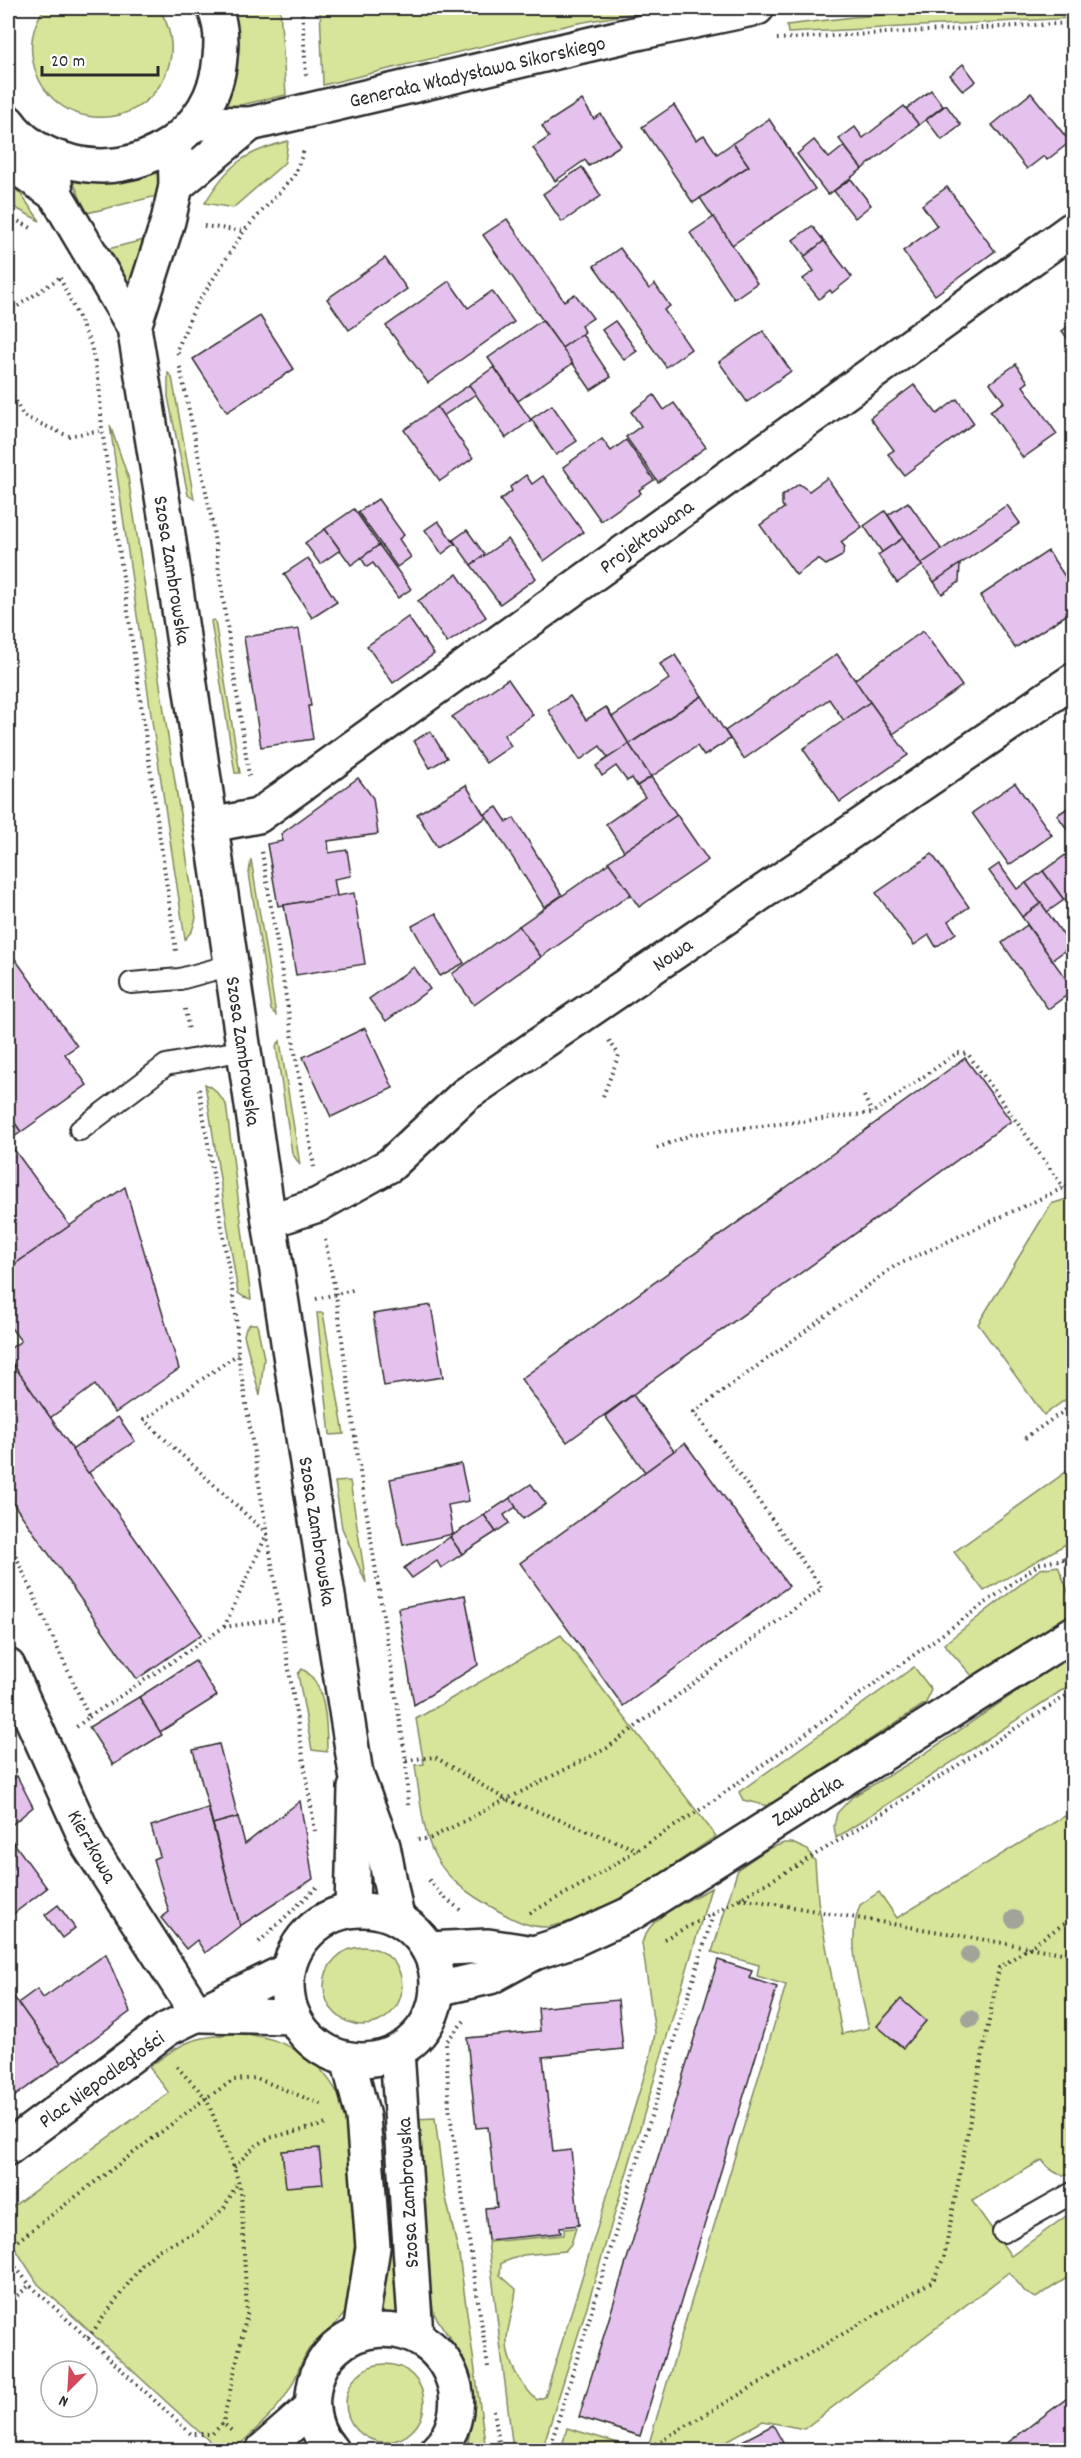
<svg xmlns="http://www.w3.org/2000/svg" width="1081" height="2458" viewBox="0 0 1081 2458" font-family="Dekko,sans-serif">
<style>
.green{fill:#d6e599;stroke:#808862;stroke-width:1.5}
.building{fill:#e5c2ed;stroke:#2b2b2b;stroke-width:1.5}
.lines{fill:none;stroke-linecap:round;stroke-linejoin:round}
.lane-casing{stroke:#2b2b2b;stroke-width:24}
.street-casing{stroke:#2b2b2b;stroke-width:38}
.secondary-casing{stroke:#2b2b2b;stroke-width:38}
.path{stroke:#2b2b2b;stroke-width:4;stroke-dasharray:1.5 4.5;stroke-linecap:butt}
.lane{stroke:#fff;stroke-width:20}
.street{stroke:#fff;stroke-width:33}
.secondary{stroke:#fff;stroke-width:33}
.tree{fill:#a2a499}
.labels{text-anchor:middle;stroke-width:5;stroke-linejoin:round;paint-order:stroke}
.street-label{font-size:21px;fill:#2b2b2b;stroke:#fff}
</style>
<rect width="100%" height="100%" fill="#fff"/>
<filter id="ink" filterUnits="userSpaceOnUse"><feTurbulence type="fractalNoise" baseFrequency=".0167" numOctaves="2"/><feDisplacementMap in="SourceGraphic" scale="12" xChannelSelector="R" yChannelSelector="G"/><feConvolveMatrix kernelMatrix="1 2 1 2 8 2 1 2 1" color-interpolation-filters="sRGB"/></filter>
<g filter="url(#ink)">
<g class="green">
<path d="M45 8H158C170 23 175 49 168 68 143 140 41 131 32 55 30 39 35 21 45 8Z"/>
<path d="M226 8H280L286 95 218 110Z"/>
<path d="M320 8H663L573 24 323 85Z"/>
<path d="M985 8H1073V18L788 33 787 25 853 17Z"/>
<path d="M288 141 285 162 280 167 233 208 205 203C228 164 245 152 288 141Z"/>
<path d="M162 164 161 195 87 213 71 177Z"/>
<path d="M8 184 20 193 40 221 8 204Z"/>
<path d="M151 238 133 307 104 250Z"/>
<path d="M168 373 172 377 194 499 188 495 168 397Z"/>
<path d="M110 425 128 477 196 918 192 931 185 939 152 721Z"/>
<path d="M213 620 215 621 240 773H235L211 621Z"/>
<path d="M251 859 276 1015 271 1010 249 873Z"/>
<path d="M280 1041 300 1165 292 1153 276 1046Z"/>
<path d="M205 1084 214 1089 226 1104 251 1299 244 1297 238 1293Z"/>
<path d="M1073 1197 1074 1293 1068 1331 1073 1351V1394L1044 1415 978 1324 1051 1204Z"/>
<path d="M317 1313H323L344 1434 330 1435Z"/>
<path d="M250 1324H257L264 1358 260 1396 244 1335 246 1328Z"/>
<path d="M1073 1467V1540L984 1591 954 1552Z"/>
<path d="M350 1481 366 1583 342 1528 335 1482Z"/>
<path d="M1058 1566 1073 1604V1613L974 1678 944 1644 1040 1569Z"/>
<path d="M561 1635 716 1836C671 1866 607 1915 553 1926 533 1930 514 1920 497 1910 424 1871 426 1841 415 1765L424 1764 416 1719Z"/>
<path d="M1073 1654V1683L836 1838 834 1826 837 1813 852 1797 918 1758Z"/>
<path d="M914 1667 931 1689 926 1703 768 1806 743 1800 739 1792Z"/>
<path d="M302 1669C327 1682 327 1727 327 1752L312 1750 298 1674Z"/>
<path d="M1073 1811V2174C1060 2178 1050 2171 1042 2160L972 2201 1011 2256 1073 2211V2274L1036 2298 1026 2293 1009 2272 804 2429 763 2421 710 2450H647L786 1985 757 1976 759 1965 712 1952 738 1869 768 1849 784 1843H792L808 1850 815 1861 818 1901 842 2034 869 2028C861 1990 845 1943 860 1905L879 1892 897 1918Z"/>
<path d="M711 1888 589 2300 542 2450H513L488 2242 564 2235V2229L576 2228 571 2244 565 2251 523 2255 501 2263 500 2275 516 2289C515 2306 508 2323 507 2339 506 2363 521 2385 537 2400L545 2397 651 2054 655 2033 642 1943C649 1915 687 1902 711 1888Z"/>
<circle cx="363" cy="1986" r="39"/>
<path d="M234 2034C280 2033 324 2059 342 2103 348 2119 349 2136 352 2152 359 2192 362 2216 356 2256 354 2271 355 2292 349 2306 340 2324 322 2334 309 2349 300 2362 297 2377 289 2390 276 2413 253 2432 234 2450H219L38 2284 8 2237V2210L169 2093 149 2067C184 2042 191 2037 234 2034Z"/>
<path d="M435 2118 444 2189 459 2255 486 2450H466L473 2417 471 2375 466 2363 434 2314 430 2291 414 2119Z"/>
<path d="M388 2227 396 2228 400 2310 397 2313H386L380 2310 386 2229Z"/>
<circle cx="385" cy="2403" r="39"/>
<path d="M567 2428 642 2450H561Z"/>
</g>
<g class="building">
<path d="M963 64 976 81 963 91 950 75Z"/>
<path d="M931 90 943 106 919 125 906 109Z"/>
<path d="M1031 93 1070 142 1047 160 1044 156 1027 169 992 125Z"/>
<path d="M582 100 594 119 601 114 621 145 589 166 585 160 555 181 533 148 549 137 542 126Z"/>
<path d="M674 105 696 140 704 135 717 154 733 143 749 166 693 203 642 127Z"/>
<path d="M946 105 961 125 942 140 926 120Z"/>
<path d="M904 106 919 125 862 169 839 139 855 127 863 138Z"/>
<path d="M769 119 815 189 732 245 700 198 749 166 733 143Z"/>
<path d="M814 140 829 158 844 146 862 169 828 195 797 154Z"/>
<path d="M582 167 601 196 562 222 543 194Z"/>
<path d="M851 179 871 205 855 218 834 191Z"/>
<path d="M947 187 995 251 935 295 903 251 937 226 922 205Z"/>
<path d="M714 217 757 283 734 299 690 233Z"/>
<path d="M507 219 564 301 575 294 593 318 581 326 585 332 562 348 483 235Z"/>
<path d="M812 226 824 241 805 256 793 240Z"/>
<path d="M824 241 852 277 832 293 830 290 819 299 803 279 814 271 804 257Z"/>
<path d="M620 248 649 289 655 284 670 306 664 310 691 349 666 367 594 266Z"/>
<path d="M385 258 407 289 349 330 327 299Z"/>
<path d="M449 281 468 308 492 291 514 322 428 383 386 326Z"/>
<path d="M260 316 294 369 227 412 193 359Z"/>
<path d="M542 320 573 363 518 401 488 358Z"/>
<path d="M615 321 637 351 624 360 602 330Z"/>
<path d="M1074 322V347L1062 331Z"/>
<path d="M763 331 791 371 747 402 719 362Z"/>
<path d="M582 334 611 377 591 390 562 348Z"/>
<path d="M1016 364 1028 382 1023 386 1057 434 1023 458 990 411 1004 402 990 383Z"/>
<path d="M494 367 531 420 506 438 469 385Z"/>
<path d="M469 385 476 394 443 416 437 407Z"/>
<path d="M914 385 937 414 957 399 974 423 904 475 888 454 894 450 870 418Z"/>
<path d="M654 395 664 410 674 403 706 447 658 482 626 437 641 426 631 412Z"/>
<path d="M552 405 577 441 556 455 531 419Z"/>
<path d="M437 407 473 458 440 481 404 430Z"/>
<path d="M602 439 611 451 626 440 654 480 639 490 641 493 601 521 563 467Z"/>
<path d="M526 475 532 484 543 476 583 532 544 561 500 500 512 491 510 487Z"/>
<path d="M827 478 862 527 841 542 845 547 842 556 826 565 818 559 796 575 760 525 784 508 782 505V496L799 484 809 491Z"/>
<path d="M378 499 404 535 399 539 411 557 397 567 358 512Z"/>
<path d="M908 502 942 550 921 564 888 515Z"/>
<path d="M1007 505 1020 523 934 582 921 564Z"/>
<path d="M354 509 379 545 351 565 325 529Z"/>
<path d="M885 511 903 538 882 552 864 526Z"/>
<path d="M438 521 455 544 442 554 425 530Z"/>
<path d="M325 529 340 550 320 564 305 543Z"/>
<path d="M467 530 485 555 471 565 453 540Z"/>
<path d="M903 538 922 566 897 583 878 555Z"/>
<path d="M508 539 536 578 500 604 471 565Z"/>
<path d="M379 545 411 589 398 598 373 563 367 567 361 558Z"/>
<path d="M1048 551 1074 590V610L1015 648 980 596Z"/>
<path d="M308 558 337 602 312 618 284 574Z"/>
<path d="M960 564 959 582 942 594 934 582Z"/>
<path d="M457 574 486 617 447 643 418 601Z"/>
<path d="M408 617 434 654 393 683 367 646Z"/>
<path d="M299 629 311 706H308L313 739 261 747 244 637Z"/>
<path d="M923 631 962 686 893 734 854 680Z"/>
<path d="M837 654 870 702 844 721 829 699 744 759 725 731Z"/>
<path d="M675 655 702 696 629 744 612 717 669 679 660 664Z"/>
<path d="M508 679 533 715 504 735 511 746 486 763 452 717Z"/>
<path d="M570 696 586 720 606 707 629 744 608 758 600 746 580 760 548 710Z"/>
<path d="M702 696 730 739 704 756 697 746 651 777 629 744Z"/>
<path d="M870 702 908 755 840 802 803 749Z"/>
<path d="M430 731 447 758 430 768 414 741Z"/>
<path d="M629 744 651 777 637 786 632 778 627 781 616 766 602 776 596 766Z"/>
<path d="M651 777 677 815 624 851 606 824 645 797 637 786Z"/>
<path d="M358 778 373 798 378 834 328 841 329 853 347 850 351 876 334 879 337 896 278 906 267 844 283 841 281 834Z"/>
<path d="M1015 783 1052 835 1009 865 972 813Z"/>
<path d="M466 785 486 818 437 847 417 814Z"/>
<path d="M1074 804V839L1057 815Z"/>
<path d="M497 807 507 822 514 818 562 895 544 907 485 814Z"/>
<path d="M677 815 708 860 639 907 608 862Z"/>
<path d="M1074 849V894L1064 900 1043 871Z"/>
<path d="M932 854 969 907 948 921 956 933 936 947 929 935 914 945 876 893Z"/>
<path d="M609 863 631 894 541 957 519 926Z"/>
<path d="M999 864 1017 889 1026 883 1041 903 1022 917 989 871Z"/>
<path d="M1043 871 1064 900 1047 912 1026 883Z"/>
<path d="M354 893 365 964 296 975 284 905Z"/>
<path d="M1041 903 1071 946 1052 960 1022 917Z"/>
<path d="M436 913 464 963 440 976 412 926Z"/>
<path d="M1027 925 1074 990 1048 1009 1002 943Z"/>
<path d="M519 926 541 957 474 1005 452 974Z"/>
<path d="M8 949 77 1046 65 1054 87 1085 21 1132 8 1113Z"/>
<path d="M414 967 430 989 386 1021 369 999Z"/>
<path d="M365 1028 393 1088 331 1117 303 1057Z"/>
<path d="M965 1058 1011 1121 567 1442 521 1379Z"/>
<path d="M8 1113 21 1132 8 1141Z"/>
<path d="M8 1141 70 1226 8 1269Z"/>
<path d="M125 1187 179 1369 115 1413 95 1385 50 1418 8 1357V1350L21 1341 8 1324V1269Z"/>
<path d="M431 1305 443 1377 384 1386 373 1314Z"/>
<path d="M8 1357 202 1634 137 1679 8 1496Z"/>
<path d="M633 1395 674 1451 645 1472 605 1416Z"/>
<path d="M118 1417 135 1441 88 1473 72 1450Z"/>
<path d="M685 1443 789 1586 623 1706 520 1563Z"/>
<path d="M461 1464 469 1501 448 1505 453 1534 403 1545 390 1479Z"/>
<path d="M531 1484 546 1504 523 1519 510 1498Z"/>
<path d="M510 1498 516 1507 504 1515 509 1523 496 1532 484 1515Z"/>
<path d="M484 1515 496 1532 462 1554 450 1537Z"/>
<path d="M450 1537 462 1554 441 1568 437 1561 412 1578 404 1568Z"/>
<path d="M465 1595 478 1665 414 1705 398 1608Z"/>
<path d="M195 1661 217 1696 160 1732 139 1697Z"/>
<path d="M139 1697 162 1735 113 1765 89 1727Z"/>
<path d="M219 1744 238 1817 213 1824 193 1750Z"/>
<path d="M17 1776 33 1807 8 1828V1783Z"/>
<path d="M300 1801 313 1879 240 1926 213 1824 238 1817 245 1844Z"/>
<path d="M208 1808 240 1926 205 1953 197 1940 186 1949 161 1918 169 1912 153 1859 160 1856 151 1826Z"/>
<path d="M8 1835 47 1888 8 1918Z"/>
<path d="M58 1905 75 1928 62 1938 45 1915Z"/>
<path d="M106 1954 130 2012 61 2063 18 2003 37 1989 43 1998Z"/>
<path d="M718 1960 752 1971 749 1978 777 1987 640 2436 579 2417Z"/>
<path d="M14 1997 61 2063 8 2101V2002Z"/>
<path d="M901 1999 926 2021 903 2048 877 2026Z"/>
<path d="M618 2000 623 2049 543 2057 553 2152 571 2150 579 2225 560 2227 561 2233 488 2240 485 2208 497 2207 488 2127 476 2128 467 2038 540 2031 538 2008Z"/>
<path d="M319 2148 323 2184 286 2187 282 2151Z"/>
<path d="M1074 2393V2450H998Z"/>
<path d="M773 2425 787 2450H725Z"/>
</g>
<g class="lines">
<g class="lane-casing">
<g id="lane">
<path d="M131 983 180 979 231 965"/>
<path d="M80 1130 166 1065 244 1050"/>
<path d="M1003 2232 1074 2192"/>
</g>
</g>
<g class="street-casing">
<g id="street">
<path d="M211 825 258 816 1074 228"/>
<path d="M269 1221 318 1205 390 1165 465 1095 1074 680"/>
<path d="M8 1666 89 1846 198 2015"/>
<path d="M428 1949 488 1946 534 1953"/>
<path d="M437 1989 490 1977 534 1953 571 1941 632 1913 1074 1633"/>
<path d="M203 2015 294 2017"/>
<path d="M8 2148 167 2029 288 1970"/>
<path d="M263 2450 312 2407"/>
</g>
</g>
<g class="secondary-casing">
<g id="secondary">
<path d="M8 122C22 142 44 155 68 161 139 182 215 133 220 57 222 41 221 23 214 8"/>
<path d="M195 123 250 124 642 32 757 8"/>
<path d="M53 157 56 195 134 327 166 521 269 1221 356 1774 383 1846 397 1918"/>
<path d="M8 161 56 195"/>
<path d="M176 186 250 124"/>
<path d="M134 327 168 221 176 186 175 142"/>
<path d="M352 1910 355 1788"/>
<circle cx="362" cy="1985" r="75"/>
<path d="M397 2051 416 2336"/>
<path d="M348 2059 363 2117 373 2247 360 2333"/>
<path d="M331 2450C318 2435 311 2416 313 2396 320 2313 435 2307 455 2387 460 2409 453 2435 437 2450"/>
</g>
</g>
<g class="path">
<path d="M302 8 306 76"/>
<path d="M777 39 1074 23"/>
<path d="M8 216 31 228"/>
<path d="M204 226 244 231"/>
<path d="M60 278 91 345 99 383 102 429 176 951"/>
<path d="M8 313 59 278"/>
<path d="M178 354 177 350 194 309 244 231 294 176 305 148"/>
<path d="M180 367 211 516 249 776"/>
<path d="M8 385 23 416 68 436 102 430"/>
<path d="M262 852 314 1167"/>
<path d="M185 1009 189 1031"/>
<path d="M199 1089 236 1314 238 1354 315 1831"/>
<path d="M603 1096 619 1055 608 1039"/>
<path d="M864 1096 872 1113"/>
<path d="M657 1148 693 1134 872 1113 957 1053 968 1054 1064 1188"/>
<path d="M325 1240 336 1295 359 1465 406 1760 408 1805"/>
<path d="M316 1299 353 1290"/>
<path d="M1025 1438 1074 1404"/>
<path d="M8 1539 89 1717 75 1728"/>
<path d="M1063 1559 1074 1578"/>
<path d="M224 1627 267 1534 144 1420 238 1354"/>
<path d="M89 1717 224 1627 281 1619"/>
<path d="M406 1760 435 1757 505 1799 638 1850"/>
<path d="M418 1840 431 1838 607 1748 822 1588 694 1412 895 1266 1074 1183"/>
<path d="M429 1880 443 1896 460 1910"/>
<path d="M740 1898 1074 1955"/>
<path d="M530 1913 590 1880 706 1806 1039 1564 1063 1559 1074 1553"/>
<path d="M664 1939C806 1867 939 1776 1074 1691"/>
<path d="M259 1942 317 1887"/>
<path d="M464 2021 446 2042 449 2107 488 2367"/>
<path d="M177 2067 206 2098 234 2167 241 2191 247 2314 223 2423"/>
<path d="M234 2167 254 2147 269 2138 327 2124"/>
<path d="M8 2248 206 2098 234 2080 256 2078 323 2105"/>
<path d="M8 2258 30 2285 191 2434H212L223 2423 233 2432"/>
<path d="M8 2303 30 2285"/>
<path d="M88 2338 142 2265 158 2250 199 2231 224 2208 238 2182"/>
<path d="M494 2410 500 2450"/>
<path d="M549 2450 713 1915"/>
<path d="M645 2450 933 2281 944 2257 999 1968 1074 1917"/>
</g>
<use href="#lane" class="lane"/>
<use href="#street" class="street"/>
<use href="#secondary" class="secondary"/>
</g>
<g class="tree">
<circle cx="1014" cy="1919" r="9"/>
<circle cx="970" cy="1955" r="9"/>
<circle cx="970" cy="2019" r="9"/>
</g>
</g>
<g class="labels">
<g class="street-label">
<text transform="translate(477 71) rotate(-13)" y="7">Generała Władysława Sikorskiego</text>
<text transform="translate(646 536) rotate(-36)" y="7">Projektowana</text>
<text transform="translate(173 570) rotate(81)" y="7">Szosa Zambrowska</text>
<text transform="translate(672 954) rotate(-34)" y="7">Nowa</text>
<text transform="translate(244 1051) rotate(82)" y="7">Szosa Zambrowska</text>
<text transform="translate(318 1531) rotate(81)" y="7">Szosa Zambrowska</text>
<text transform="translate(807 1800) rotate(-32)" y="7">Zawadzka</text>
<text transform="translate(93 1846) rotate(61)" y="7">Kierzkowa</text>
<text transform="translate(101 2079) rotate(-36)" y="7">Plac Niepodległości</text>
<text transform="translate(407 2193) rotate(-93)" y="7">Szosa Zambrowska</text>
</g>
</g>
<rect width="1081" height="2458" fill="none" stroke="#fff" stroke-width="30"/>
<rect x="15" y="15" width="1051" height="2428" fill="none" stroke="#2b2b2b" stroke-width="2" filter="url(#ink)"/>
<g transform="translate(69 2389) rotate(204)"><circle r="28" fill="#ffffff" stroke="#aaaaaa" stroke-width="1.5"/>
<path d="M0-4.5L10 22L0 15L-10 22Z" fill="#d1495b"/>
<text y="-9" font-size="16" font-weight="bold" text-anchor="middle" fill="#2b2b2b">N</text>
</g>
<path d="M42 66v9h116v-9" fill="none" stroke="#2b2b2b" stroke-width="3"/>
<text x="51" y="66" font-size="18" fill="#2b2b2b" stroke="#ffffff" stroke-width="4.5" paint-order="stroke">20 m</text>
</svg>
